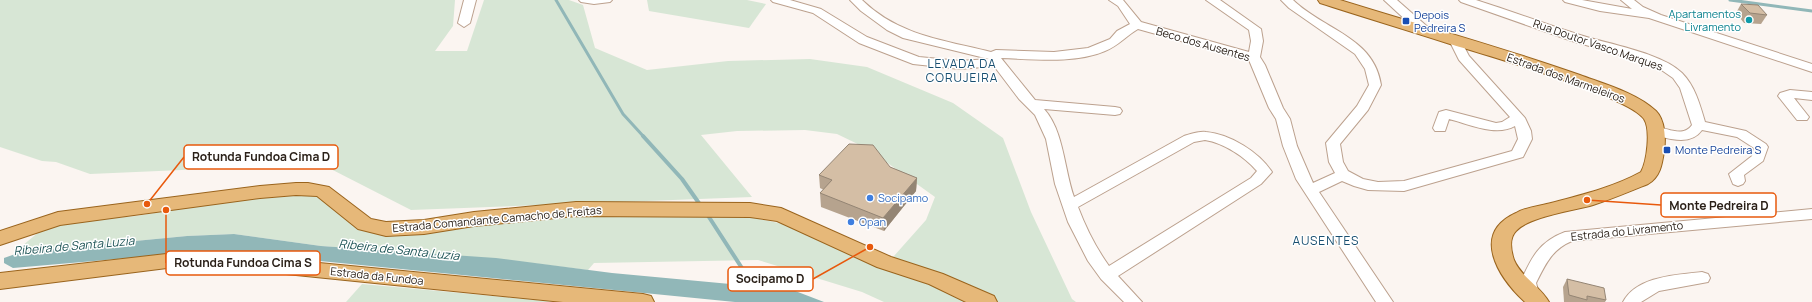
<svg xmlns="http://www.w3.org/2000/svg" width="1812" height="302" viewBox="0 0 1812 302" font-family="Manrope,sans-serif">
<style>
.green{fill:#d7e6d5}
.water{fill:#91b7b8}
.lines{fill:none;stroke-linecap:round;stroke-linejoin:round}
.stream-far1{stroke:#91b7b8;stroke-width:3}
.stream{stroke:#91b7b8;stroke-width:4}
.minor-casing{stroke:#bca18e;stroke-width:2}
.major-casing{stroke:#9a641d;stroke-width:2}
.minor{fill:#fff;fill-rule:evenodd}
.major{fill:#e6b879;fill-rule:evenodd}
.wall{fill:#b6a38e}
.shaded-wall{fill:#948574}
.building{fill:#d4bea5;stroke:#948574}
.culture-dot{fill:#0f9aa8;stroke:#fff;stroke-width:1.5}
.transit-dot{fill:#1a4fb4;stroke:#fff;stroke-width:1.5}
.shop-dot{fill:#3f7fe0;stroke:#fff;stroke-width:1.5}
.labels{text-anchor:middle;stroke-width:3;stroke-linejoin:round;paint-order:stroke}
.culture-label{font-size:11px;fill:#0d838f;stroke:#fff;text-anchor:end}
.transit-label{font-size:11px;fill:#164399;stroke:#fff;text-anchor:start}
.street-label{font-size:11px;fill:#2b2119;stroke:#fff}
.shop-label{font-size:11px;fill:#366cbe;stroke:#fff;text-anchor:start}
.neighbourhood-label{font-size:12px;letter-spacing:1px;fill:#174e70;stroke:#fff}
.water-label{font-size:12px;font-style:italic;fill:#1b5254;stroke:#fff}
.leader{fill:none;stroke:#e8590c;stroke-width:1.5}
.callout-dot{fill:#e8590c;stroke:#fff;stroke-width:1.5}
.callout{fill:#fff;stroke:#e8590c;stroke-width:1.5}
.callout-label{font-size:12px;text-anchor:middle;font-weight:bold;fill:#2b2119}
</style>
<rect width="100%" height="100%" fill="#fbf5f1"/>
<g class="green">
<path d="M0 0H455L453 26 435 51H467L484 0H569L583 5 595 48 647 70 728 61 810 59 867 67 953 103 1003 138 1031 212 1072 299 1076 302H884L862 292 758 260 594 263 588 270 498 259 321 246 234 234 187 236 21 252 22 246 40 231 57 223 136 216 233 200 313 192 331 207 360 228 587 212 746 216 797 227 886 265 926 220 935 197 868 149 837 134 805 130 737 131 701 135 752 197 411 210 321 164 90 174 56 162 42 161 0 147Z"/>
<path d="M647 0H747L766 4 749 28 649 11Z"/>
<path d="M362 284 558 302H346Z"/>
</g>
<path class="water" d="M234 234 321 246 496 258 612 273 741 285 742 279 751 274 824 302H735L240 253 198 252 13 268 4 263V258L21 252 187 236Z"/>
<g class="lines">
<g class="stream-far1">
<path d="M556 0 623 114 644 137"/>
<path d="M1730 0 1812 11"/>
</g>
<g class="stream">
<path d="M643 136 682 179 701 206"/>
<path d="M707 214 749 279"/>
</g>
<g class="minor-casing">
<g id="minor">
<path d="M464 0H476L470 23 464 27 458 23Z"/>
<path d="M579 0H612L610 2 594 4 581 2Z"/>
<path d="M771 0H790L821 9 867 37 919 57 960 61 989 59 903 38 887 30 861 11 850 0H862C899 36 944 40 991 52L996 50 1054 52 1088 48 1110 39 1117 31 1130 24 1118 6 1109 0H1123L1141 22 1249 52 1251 41 1249 30 1206 0H1220L1261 29 1263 41 1260 57 1265 65 1283 108 1290 119 1297 146 1313 183 1335 173 1329 162 1326 143 1357 106 1369 85 1365 69 1355 54 1289 8 1281 0H1293C1324 30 1374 37 1381 85L1368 110 1340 144 1343 162 1348 171 1363 179 1378 182 1404 181 1512 151 1518 139 1515 126C1496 137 1469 124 1449 119L1445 131H1435L1433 128 1439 112 1446 110 1496 123 1502 122 1510 117 1459 60 1450 42 1452 39H1460L1469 56 1525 118 1531 131 1532 139 1523 157 1404 191 1368 190 1354 186 1342 181 1319 192 1393 302H1376L1296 179 1283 146 1276 119 1269 108 1249 60 1138 29C1126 36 1118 46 1105 51 1075 64 1033 59 1001 58L1035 100 1115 107 1120 108 1122 111 1120 114 1115 115 1044 109C1064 131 1064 169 1074 197L1184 136C1191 134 1199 131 1206 132 1230 134 1259 152 1272 172L1261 184 1118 276 1142 302H1124L1101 279 1088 261 1068 222 1055 184 1046 139 1035 115 1019 99 994 66 960 69 913 64 859 43 813 13 773 2ZM1205 140C1224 143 1245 157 1257 171L1251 178 1109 266C1096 248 1086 228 1078 207L1194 142Z"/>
<path d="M1384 0H1397L1430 29 1432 32 1430 35H1422Z"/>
<path d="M1459 0H1476C1511 11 1545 24 1580 35 1608 44 1662 53 1682 73 1695 86 1700 105 1705 122L1746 131 1766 144 1768 147 1763 161 1744 175 1745 181 1743 184 1738 186 1733 184 1729 174 1752 156 1754 148 1737 137 1702 130C1690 147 1667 138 1650 134L1648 131 1650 128C1664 124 1681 140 1692 125L1680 88 1673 78 1660 69 1641 61 1572 41 1461 2Z"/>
<path d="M1563 0H1582L1632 9 1621 0H1634L1643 7 1661 15 1812 64V72L1649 18 1600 11 1565 2Z"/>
<path d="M1790 90 1812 92V100L1794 98 1809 117 1807 120H1797L1778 96 1780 93Z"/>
<path d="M1812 209V219L1572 241C1552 249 1545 265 1536 283L1540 297 1538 301 1528 302 1524 297 1520 283C1531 259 1538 242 1565 232Z"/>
<path d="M1702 272 1708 274 1710 278 1708 282 1659 291 1641 302H1623C1637 276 1676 275 1702 272Z"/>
</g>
</g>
<g class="major-casing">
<g id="major">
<path d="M1318 0H1340C1420 25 1501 47 1580 75 1604 84 1637 93 1656 111 1665 120 1666 139 1664 151 1662 165 1660 177 1648 184 1630 191 1612 199 1593 205 1573 211 1530 216 1516 231 1509 238 1511 251 1514 260 1521 277 1540 286 1549 302H1525C1499 278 1470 234 1516 213 1526 207 1540 206 1551 203 1581 195 1614 187 1641 172 1647 161 1651 130 1644 119 1629 96 1483 54 1450 44 1407 30 1363 17 1320 3Z"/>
<path d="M296 183H308L329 187 371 219 386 222 424 220 474 212 576 202 750 203 781 208 891 257 943 274 994 296 997 302H966L929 284 877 267 777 221 750 217 576 216 474 226 424 234 386 236 358 229 317 196 296 195 260 198 60 225 0 245V231L58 212 260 186Z"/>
<path d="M175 253 226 254 643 294 651 296 654 302H563L226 268 175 267 0 289V273Z"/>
</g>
</g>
<use href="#minor" class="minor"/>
<use href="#major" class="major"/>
</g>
<g class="wall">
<path d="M1741 4 1767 15 1761 24 1744 23 1736 13Z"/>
<path d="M890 167 917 178 916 191 884 231 821 207 820 193 824 190 820 188 819 175Z"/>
<path d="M1567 279 1606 300 1605 302H1564L1563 287Z"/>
</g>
<path class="shaded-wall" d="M917 178 916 191 884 231 883 218Z"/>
<g class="building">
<path d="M1741 4 1758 5 1767 15 1750 13Z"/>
<path d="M849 144 873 145 890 167 917 178 883 218 820 193 832 180 819 175Z"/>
<path d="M1567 279 1604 288 1606 300 1587 296V300L1569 295Z"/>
</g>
<circle class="culture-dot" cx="1749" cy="20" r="4"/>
<g class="transit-dot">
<rect x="1402" y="17" width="8" height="8" rx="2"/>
<rect x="1663" y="146" width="8" height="8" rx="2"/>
</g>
<g class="shop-dot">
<circle cx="870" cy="198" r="4"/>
<circle cx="851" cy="222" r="4"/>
</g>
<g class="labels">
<g class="culture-label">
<text x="1741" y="18">Apartamentos<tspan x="1741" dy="13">Livramento</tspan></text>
</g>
<g class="transit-label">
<text x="1414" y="19">Depois<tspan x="1414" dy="13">Pedreira S</tspan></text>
<text x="1675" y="154">Monte Pedreira S</text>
</g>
<g class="street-label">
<text transform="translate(1203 44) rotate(16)" y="4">Beco dos Ausentes</text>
<text transform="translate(1598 45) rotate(19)" y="4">Rua Doutor Vasco Marques</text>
<text transform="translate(1566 78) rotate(20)" y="4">Estrada dos Marmeleiros</text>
<text transform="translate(497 219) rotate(-5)" y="4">Estrada Comandante Camacho de Freitas</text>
<text transform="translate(1627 231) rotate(-6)" y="4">Estrada do Livramento</text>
<text transform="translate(377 276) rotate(6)" y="4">Estrada da Fundoa</text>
</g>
<g class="shop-label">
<text x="878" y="202">Socipamo</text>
<text x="859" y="226">Opan</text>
</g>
<g class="neighbourhood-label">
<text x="962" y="68">LEVADA DA<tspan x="962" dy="14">CORUJEIRA</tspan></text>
<text x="1326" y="245">AUSENTES</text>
</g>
<g class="water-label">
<text transform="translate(74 246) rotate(-5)" y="4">Ribeira de Santa Luzia</text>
<text transform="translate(399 250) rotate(6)" y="4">Ribeira de Santa Luzia</text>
</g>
</g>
<path class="leader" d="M147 204L184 157M1587 200L1661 205M166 210L166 263M870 247L813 279"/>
<g class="callout-dot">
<circle cx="147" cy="204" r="4"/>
<circle cx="1587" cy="200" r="4"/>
<circle cx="166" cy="210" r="4"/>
<circle cx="870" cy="247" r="4"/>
</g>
<g class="callout">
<rect x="184" y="145" width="154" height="24" rx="4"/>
<rect x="1661" y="193" width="115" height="24" rx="4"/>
<rect x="166" y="251" width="154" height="24" rx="4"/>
<rect x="728" y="267" width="85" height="24" rx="4"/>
</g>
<g class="callout-label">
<text x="261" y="161">Rotunda Fundoa Cima D</text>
<text x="1719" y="210">Monte Pedreira D</text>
<text x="243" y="267">Rotunda Fundoa Cima S</text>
<text x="770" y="283">Socipamo D</text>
</g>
</svg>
